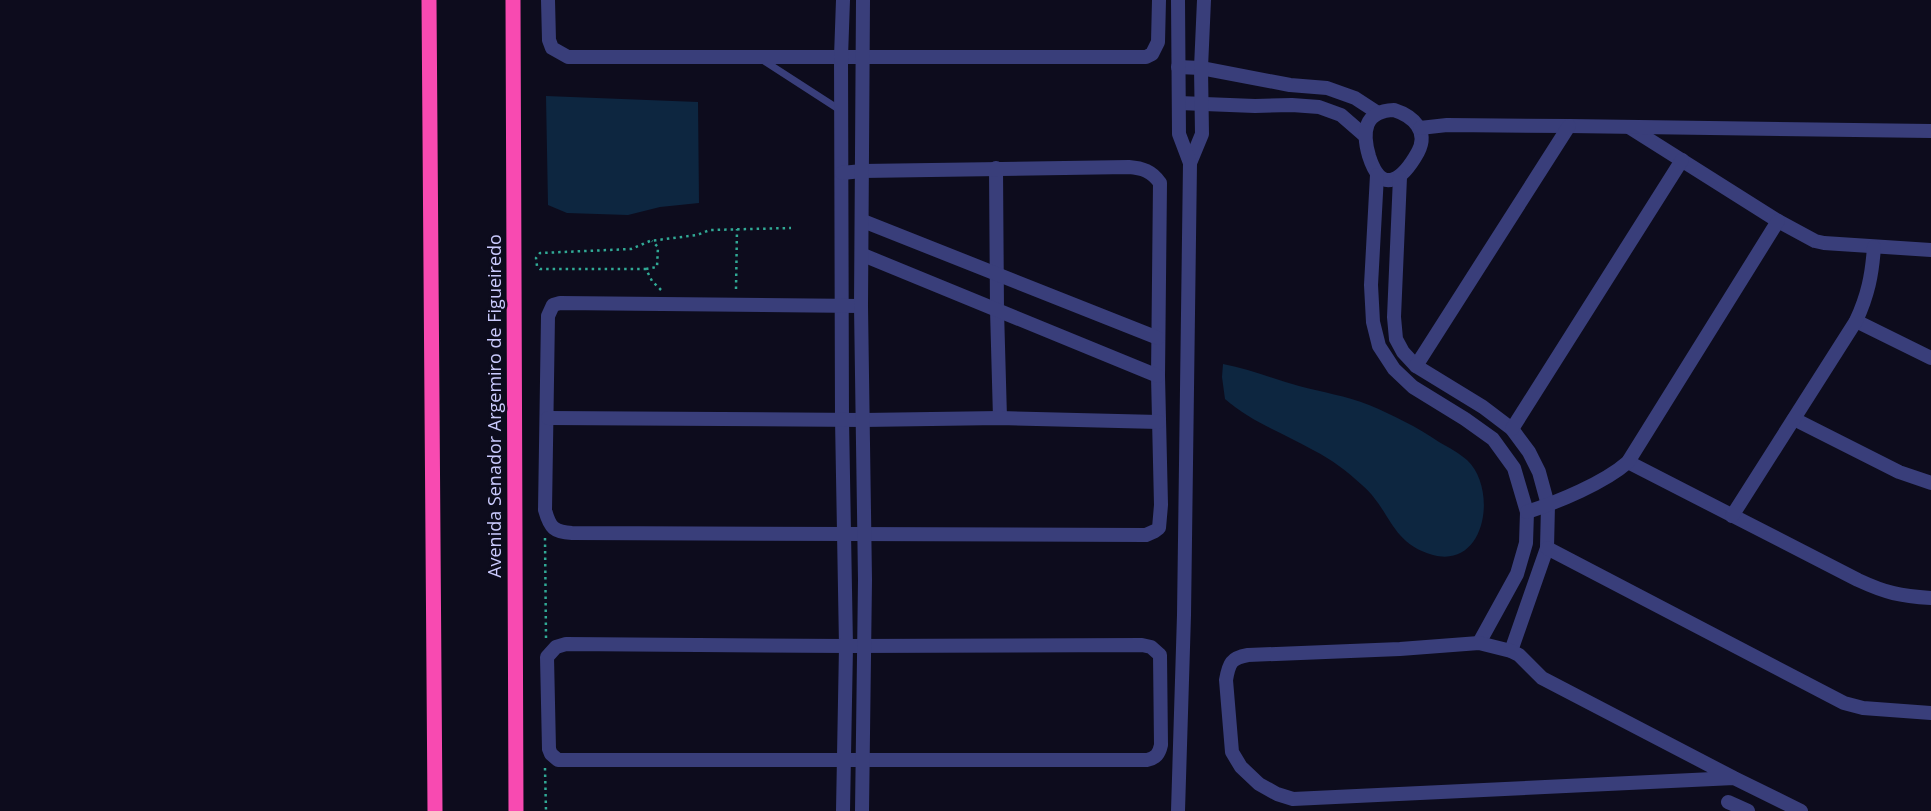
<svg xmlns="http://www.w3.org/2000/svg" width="1931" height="811" viewBox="0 0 1931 811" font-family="'Open Sans',sans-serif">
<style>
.water{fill:#0d2640}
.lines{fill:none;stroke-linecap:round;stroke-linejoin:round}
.path{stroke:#31a995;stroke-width:2.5;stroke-dasharray:2.5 4;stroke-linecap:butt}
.lane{stroke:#393e7a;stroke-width:7}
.street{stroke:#393e7a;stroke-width:14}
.highway{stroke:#f84ab1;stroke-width:15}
.labels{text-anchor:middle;stroke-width:5;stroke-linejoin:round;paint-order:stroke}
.street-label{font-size:18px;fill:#cacafd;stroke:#0d0c1d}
</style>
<rect width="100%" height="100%" fill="#0d0c1d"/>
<g class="water">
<path d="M546 96 698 102 699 203 660 207 628 215 567 213 548 205Z"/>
<path d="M1223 364C1249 369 1274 379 1299 386 1322 392 1346 396 1369 405 1393 415 1417 427 1439 442 1448 447 1459 453 1467 460 1498 489 1486 569 1433 555 1390 543 1391 510 1362 485 1348 472 1331 459 1313 450 1283 433 1251 422 1225 399L1222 377Z"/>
</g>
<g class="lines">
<g class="path">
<path d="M646 269 657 267 658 247 652 241"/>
<path d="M736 289 737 229"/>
<path d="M661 290 652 281 646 269H540L537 266 536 258 540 253 631 249 650 241 697 235 710 230 791 228"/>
<path d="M545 538 546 638"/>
<path d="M545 768 546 811"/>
</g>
<path class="lane" d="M761 59 840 110"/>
<g class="street">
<path d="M548 0 549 40 552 48 568 57H1146L1152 54 1158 42 1159 0"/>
<path d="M843 0 841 57 842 419 846 646 843 811"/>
<path d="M1178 67 1201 68 1290 85 1327 88 1355 98 1378 113"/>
<path d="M1179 103 1255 106 1292 105 1319 107 1341 115 1364 135"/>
<path d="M1394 110C1413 116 1429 131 1418 152 1403 179 1382 197 1369 156 1362 132 1364 111 1394 110Z"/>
<path d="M1629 127 1778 221 1815 241 1824 243 1931 250"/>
<path d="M1420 128 1447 125 1569 126 1931 131"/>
<path d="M1190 163 1202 134 1201 68 1204 0"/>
<path d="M996 168 997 310 1000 418"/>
<path d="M842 173 862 171 1129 167C1142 168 1152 171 1160 183L1158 376 1161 505 1159 528 1155 531 1146 535 572 533C554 532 550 528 545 510L548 316 553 305 560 303 861 306"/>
<path d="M1377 175 1371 285 1373 322 1379 346 1394 369 1413 387 1465 419 1493 439 1514 468 1527 512 1526 543 1517 574 1479 643"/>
<path d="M1400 177 1394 317 1396 339 1403 352 1416 366 1483 407 1512 429 1529 452 1539 472 1548 505 1547 548 1511 651"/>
<path d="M863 221 1158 338"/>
<path d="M863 255 1158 376"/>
<path d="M1856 321 1931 358"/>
<path d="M1416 366 1569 126"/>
<path d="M548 418 863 420 1000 418 1159 422"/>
<path d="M1794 419 1899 472 1931 483"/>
<path d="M1512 429 1682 160"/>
<path d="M1628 462 1858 580C1886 593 1900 596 1931 598"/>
<path d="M1527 512C1558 502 1604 483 1628 462L1778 221"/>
<path d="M1732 516 1856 321C1868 295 1872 275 1874 247"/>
<path d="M1547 548 1844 703 1863 708 1931 713"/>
<path d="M566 644 846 646 1142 645 1151 647 1160 655 1161 745C1159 754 1156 758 1147 760H558L551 754 549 749 547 657 556 647Z"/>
<path d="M1734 778 1293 799 1277 794 1259 784 1241 767 1232 752 1226 680C1229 663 1231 658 1248 655L1400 649 1479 643 1511 651 1519 655 1542 678 1734 778 1801 811"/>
<path d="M1728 802 1748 811"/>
<path d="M862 811 865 580 861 306 863 0"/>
<path d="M1178 811 1184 615 1190 163 1179 134 1178 0"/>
</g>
<g class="highway">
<path d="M429 0 435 811"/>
<path d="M513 0 516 811"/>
</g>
</g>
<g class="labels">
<g class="street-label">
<text transform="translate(495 406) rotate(-90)" y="6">Avenida Senador Argemiro de Figueiredo</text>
</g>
</g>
</svg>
